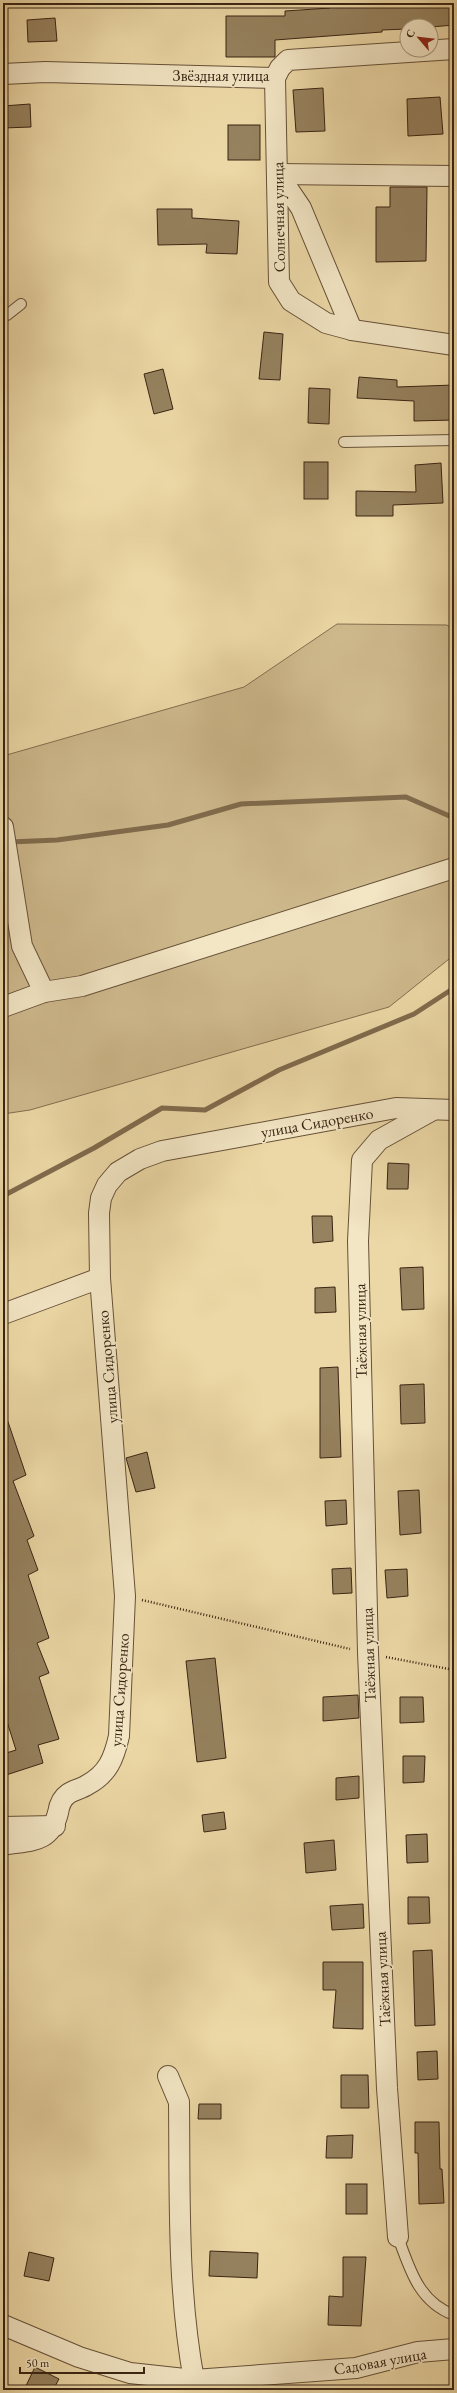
<svg xmlns="http://www.w3.org/2000/svg" width="457" height="2393" viewBox="0 0 457 2393" font-family="'EB Garamond',serif">
<style>
.green{fill:#ceb98d;stroke:#846e50}
.lines{fill:none;stroke-linecap:round;stroke-linejoin:round}
.stream{stroke:#806b4d;stroke-width:5}
.building{fill:#96825f;stroke:#392413}
.lane-casing{stroke:#665138;stroke-width:12}
.street-casing{stroke:#665138;stroke-width:22}
.path{stroke:#392413;stroke-width:2.5;stroke-dasharray:1 2;stroke-linecap:butt}
.lane{stroke:#f3e6c5;stroke-width:10}
.street{stroke:#f3e6c5;stroke-width:20}
.labels{text-anchor:middle;stroke-width:3.5;stroke-linejoin:round;paint-order:stroke}
.street-label{font-size:16px;fill:#392413;stroke:#f3e6c5}
</style>
<rect width="100%" height="100%" fill="#ecd8a6"/>
<filter id="stains"><feTurbulence type="fractalNoise" baseFrequency=".005" numOctaves="4"/><feColorMatrix values="0 0 0 0 .2 0 0 0 0 .09 0 0 0 0 .02 0 0 0 .5 -.17"/></filter>
<radialGradient id="worn" r=".72"><stop offset=".6" stop-color="#630" stop-opacity="0"/><stop offset="1" stop-color="#630" stop-opacity=".3"/></radialGradient>
<path class="green" d="M337 624 447 625 454 631V955L389 1007 30 1110 3 1114V756L244 687Z"/>
<g class="lines">
<g class="stream">
<path d="M10 842 57 840 168 825 241 804 406 797 454 818"/>
<path d="M3 1196 94 1148 162 1108 205 1110 279 1070 414 1014 454 988"/>
</g>
</g>
<g class="building">
<path d="M361 3H454V25L431 27 407 26V29L382 30V32L275 40V57H226V16H285V11L330 8V5Z"/>
<path d="M55 18 57 41 28 42 27 20Z"/>
<path d="M323 88 325 131 296 132 293 90Z"/>
<path d="M440 97 443 134 408 136 407 99Z"/>
<path d="M30 104 31 127 3 128V106Z"/>
<rect x="228" y="125" width="32" height="35"/>
<path d="M390 187H427L426 261 376 262V207H390Z"/>
<path d="M157 209H192V218L239 221 237 254 206 253 207 244 158 245Z"/>
<path d="M264 332 283 334 280 380 259 379Z"/>
<path d="M163 369 173 409 154 414 144 374Z"/>
<path d="M359 377 397 380V387L454 385V420L414 421V401L357 398Z"/>
<path d="M309 388 330 389 329 424 308 423Z"/>
<rect x="304" y="462" width="24" height="37"/>
<path d="M441 463 443 503 393 505V516H356V491L416 492 415 465Z"/>
<path d="M388 1163 409 1164 408 1189H387Z"/>
<path d="M312 1216H332L333 1241 313 1243Z"/>
<path d="M423 1267 424 1309 402 1310 400 1268Z"/>
<path d="M335 1287 336 1312 315 1313V1288Z"/>
<path d="M338 1367 341 1457 320 1458V1368Z"/>
<path d="M424 1384 425 1423 401 1424 400 1385Z"/>
<path d="M3 1413H5L26 1475 13 1481 34 1536 27 1540 38 1570 28 1575 49 1638 37 1643 49 1673 39 1677 59 1739 38 1745 43 1763 3 1776V1754L16 1750 3 1709V1651L8 1649 3 1632Z"/>
<path d="M147 1452 155 1488 136 1492 126 1458Z"/>
<path d="M419 1490 421 1533 400 1535 398 1491Z"/>
<path d="M346 1500 347 1524 326 1526 325 1501Z"/>
<path d="M351 1568 352 1593 333 1594 332 1569Z"/>
<path d="M407 1569 408 1596 387 1598 385 1570Z"/>
<path d="M215 1658 226 1758 197 1762 186 1661Z"/>
<path d="M358 1695 359 1718 323 1721V1697Z"/>
<path d="M400 1697H423L424 1722 400 1723Z"/>
<path d="M403 1756H425L424 1782 403 1783Z"/>
<path d="M359 1776V1798L336 1800V1778Z"/>
<path d="M224 1812 226 1829 204 1832 202 1815Z"/>
<path d="M427 1834 428 1862 407 1863 406 1835Z"/>
<path d="M334 1840 336 1870 306 1873 304 1843Z"/>
<path d="M408 1897H429L430 1923 408 1924Z"/>
<path d="M363 1904 364 1928 332 1930 330 1906Z"/>
<path d="M432 1950 435 2025 415 2026 413 1951Z"/>
<path d="M323 1962H363V2029L333 2028 336 1990H323Z"/>
<path d="M437 2051 438 2079 418 2080 417 2052Z"/>
<path d="M341 2075H368L369 2108H341Z"/>
<path d="M199 2104H221V2119H198Z"/>
<path d="M415 2122H439L440 2169H442L444 2203 419 2204 418 2153H415Z"/>
<path d="M353 2135 352 2158H326L327 2136Z"/>
<rect x="346" y="2184" width="21" height="30"/>
<path d="M210 2251 258 2253 257 2278 209 2276Z"/>
<path d="M29 2252 54 2258 49 2281 24 2276Z"/>
<path d="M343 2257H366L361 2326 328 2325 329 2296 343 2297Z"/>
<path d="M35 2367 59 2379 53 2390H24Z"/>
</g>
<g class="lines">
<g class="lane-casing">
<g id="lane">
<path d="M3 316 7 315 21 304"/>
<path d="M344 442 454 440"/>
<path d="M398 2237C410 2270 419 2302 454 2315"/>
</g>
</g>
<g class="street-casing">
<g id="street">
<path d="M454 49 288 60 280 68 275 78 279 282 291 301 326 323 352 330 454 345"/>
<path d="M3 74 45 72 275 78"/>
<path d="M278 174 454 176"/>
<path d="M278 174 301 208 352 330"/>
<path d="M3 827 22 946 44 992"/>
<path d="M3 1007 44 992 82 986 454 868"/>
<path d="M3 1314 100 1278"/>
<path d="M3 1827 55 1826"/>
<path d="M3 1845C30 1840 50 1844 58 1813 59 1806 62 1798 68 1794 73 1790 81 1789 87 1785 108 1774 114 1758 119 1736L125 1596 100 1278 99 1213 101 1198 107 1185 118 1172 140 1159 162 1151 396 1108 454 1110"/>
<path d="M168 2076 179 2102C180 2195 177 2289 194 2380"/>
<path d="M398 2237 387 2088 368 1653 358 1241 362 1160 379 1140 433 1110"/>
<path d="M3 2325 79 2357 130 2373 194 2380 356 2368 418 2352 454 2349"/>
</g>
</g>
<g class="path">
<path d="M142 1600 350 1649"/>
<path d="M386 1657 454 1670"/>
</g>
<use href="#lane" class="lane"/>
<use href="#street" class="street"/>
</g>
<g class="labels">
<g class="street-label">
<text x="221" y="81">Звёздная улица</text>
<text transform="translate(278 217) rotate(-91)" y="6">Солнечная улица</text>
<text transform="translate(317 1122) rotate(-10)" y="6">улица Сидоренко</text>
<text transform="translate(360 1331) rotate(-91)" y="6">Таёжная улица</text>
<text transform="translate(107 1367) rotate(-95)" y="6">улица Сидоренко</text>
<text transform="translate(368 1655) rotate(-92)" y="6">Таёжная улица</text>
<text transform="translate(119 1690) rotate(-86)" y="6">улица Сидоренко</text>
<text transform="translate(382 1979) rotate(-93)" y="6">Таёжная улица</text>
<text transform="translate(380 2361) rotate(-10)" y="6">Садовая улица</text>
</g>
</g>
<rect width="457" height="2393" fill="none" stroke="#ecd8a6" stroke-width="16"/>
<rect x="4" y="4" width="449" height="2385" fill="none" stroke="#392413" stroke-width="2"/>
<rect x="8" y="8" width="441" height="2377" fill="none" stroke="#392413"/>
<g transform="translate(419 38) rotate(298)"><circle r="19" fill="#f3e6c5" stroke="#a9987e"/>
<path d="M0-3L7 15L0 10L-7 15Z" fill="#8f2418"/>
<text y="-6" font-size="11" font-weight="bold" text-anchor="middle" fill="#392413">С</text>
</g>
<path d="M20 2367v6h124v-6" fill="none" stroke="#392413" stroke-width="2"/>
<text x="26" y="2367" font-size="12" fill="#392413" stroke="#f3e6c5" stroke-width="3" paint-order="stroke">50 m</text>
<rect width="100%" height="100%" filter="url(#stains)"/>
<rect width="100%" height="100%" fill="url(#worn)"/>
</svg>
